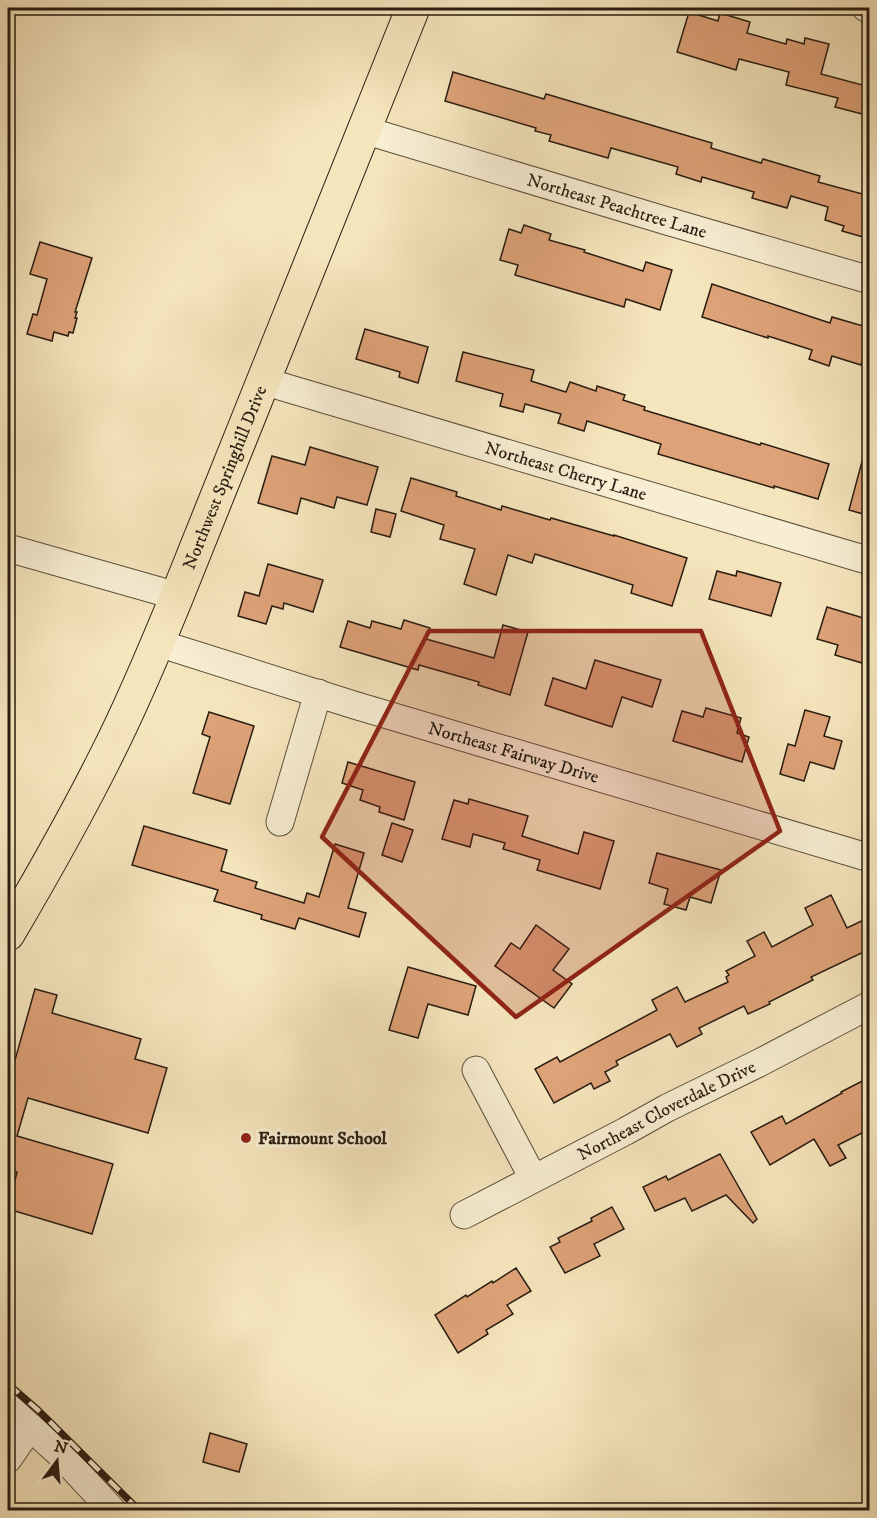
<svg xmlns="http://www.w3.org/2000/svg" width="877" height="1518" viewBox="0 0 877 1518" font-family="'IM FELL DW Pica',serif">
<style>
.building{fill:#dea278;stroke:#291c11;stroke-width:1.5}
.lines{fill:none;stroke-linecap:round;stroke-linejoin:round}
.minor-casing{stroke:#5c4e3c;stroke-width:29}
.major-casing{stroke:#291c11;stroke-width:35}
.minor{stroke:#f8eed3;stroke-width:27}
.major{stroke:#f5e5bc;stroke-width:33}
.rail-casing{stroke:#291c11;stroke-width:7}
.rail{stroke:#f8eed3;stroke-width:4.5;stroke-dasharray:14;stroke-linecap:butt}
.marked{fill:#8f2418;fill-opacity:0.2;stroke:#8f2418;stroke-width:4.5;stroke-linejoin:round}
.poi-dot{fill:#8f2418;stroke:#f8eed3;stroke-width:2}
.labels{text-anchor:middle;stroke-width:6;stroke-linejoin:round;paint-order:stroke}
.street-label{font-size:18px;fill:#291c11;stroke:#f8eed3}
.poi-label{font-size:18px;font-weight:bold;fill:#291c11;stroke:#f8eed3;text-anchor:start}
</style>
<rect width="100%" height="100%" fill="#f5e5bc"/>
<filter id="stains"><feTurbulence type="fractalNoise" baseFrequency=".00333" numOctaves="4"/><feColorMatrix values="0 0 0 0 .2 0 0 0 0 .09 0 0 0 0 .02 0 0 0 .5 -.17"/></filter>
<radialGradient id="worn" r=".72"><stop offset=".6" stop-color="#630" stop-opacity="0"/><stop offset="1" stop-color="#630" stop-opacity=".3"/></radialGradient>
<g class="building">
<path d="M689 12 718 21 720 13 750 22 747 33 786 44 787 39 804 44 805 38 829 44 821 74 870 87V116L835 107 838 98 786 85 789 72 739 59 736 70 677 52Z"/>
<path d="M453 72 544 99 546 94 712 143 711 148 761 163 763 159 820 176 818 182 870 196V239L842 231 844 226 825 220 828 207 791 196 787 208 752 198 754 192 702 177 701 182 676 174 678 167 611 148 608 158 549 141 551 135 535 131 536 128 445 101Z"/>
<path d="M524 225 551 234 549 240 585 250 584 252 643 271 646 262 672 270 660 310 626 299 624 307 515 275 518 265 500 260 509 229 521 233Z"/>
<path d="M40 242 92 258 75 312H77L75 318H77L73 333 69 332 68 336 54 332 52 341 27 334 33 314 37 315 47 279 30 274Z"/>
<path d="M712 284 830 323 832 317 870 328V350L866 349 861 365 832 356 829 366 809 359 812 350 768 336V338L702 317Z"/>
<path d="M365 329 428 347 418 383 399 377 400 372 356 359Z"/>
<path d="M463 352 534 370 531 381 566 392 570 382 596 391 597 386 625 395 623 400 645 407 644 410 760 445 761 443 829 464 818 499 774 486V488L658 454 661 444 587 421 584 431 558 423 561 414 525 404 523 412 500 406 503 394 456 381Z"/>
<path d="M310 447 378 467 367 505 337 497 334 508 301 498 297 514 258 503 272 456 305 465Z"/>
<path d="M864 454 870 455V516L849 510Z"/>
<path d="M411 478 457 492 456 496 501 510 502 506 550 520 551 518 614 536V535L687 558 672 606 631 593 633 585 535 554 532 563 508 555 496 595 464 584 475 549 440 539 444 525 401 511Z"/>
<path d="M376 509 396 514 390 537 371 532Z"/>
<path d="M268 564 323 580 313 612 284 603 283 609 272 606 266 624 238 616 245 592 259 596Z"/>
<path d="M717 571 736 576 737 571 781 583 771 616 709 599Z"/>
<path d="M827 607 870 620V654L865 653 862 663 835 655 838 645 817 639Z"/>
<path d="M404 620 430 628 426 639 494 658 503 625 528 632 510 695 478 685 479 682 419 665 418 670 340 647 348 621 370 628 372 621 401 629Z"/>
<path d="M595 660 661 680 652 707 622 697 612 727 545 705 553 678 586 689Z"/>
<path d="M706 708 741 718 737 733 749 737 742 762 673 741 682 711 703 717Z"/>
<path d="M805 710 830 717 824 736 842 741 834 769 810 762 804 781 780 774 788 744 795 746Z"/>
<path d="M209 712 254 726 230 804 193 793 210 737 202 734Z"/>
<path d="M348 762 415 782 404 820 379 812 380 807 360 800 363 790 342 783Z"/>
<path d="M469 799 528 816 522 836 578 854 584 832 614 841 600 889 537 870 540 860 503 849 505 843 473 834 470 847 442 839 454 800 468 804Z"/>
<path d="M392 823 413 830 402 862 382 855Z"/>
<path d="M144 826 227 850 221 871 257 882 255 888 304 903 307 893 319 897 335 844 364 853 348 908 366 913 359 937 299 918 295 929 261 919 262 915 214 901 218 890 132 865Z"/>
<path d="M657 853 721 870 711 903 690 897 686 910 664 904 668 889 649 883Z"/>
<path d="M831 895 847 928 870 917V949L811 977 813 980 769 1002 770 1004 748 1014 744 1006 699 1028 702 1034 677 1047 670 1034 616 1061 618 1065 605 1072 610 1081 594 1089 591 1083 554 1103 535 1069 557 1057 560 1062 657 1010 652 1000 677 987 685 1002 728 982 726 977 729 975 726 971 755 956 747 941 764 932 772 947 813 925 805 908Z"/>
<path d="M536 925 569 949 553 970 572 984 554 1008 495 966 511 943 520 949Z"/>
<path d="M408 967 476 986 468 1015 428 1004 418 1038 389 1030Z"/>
<path d="M35 989 57 995 52 1013 141 1039 135 1059 167 1068 148 1133 28 1098 17 1136 113 1164 92 1234 8 1209 17 1172 8 1169V1085Z"/>
<path d="M870 1077V1129L838 1145 846 1158 830 1166 814 1139 770 1165 751 1132 782 1116 786 1124 842 1093 841 1092Z"/>
<path d="M720 1154 757 1219 753 1223 726 1195 692 1211 685 1198 655 1211 643 1187 666 1176 668 1180Z"/>
<path d="M612 1207 624 1229 594 1244 600 1256 565 1273 550 1247 560 1242 558 1238 592 1221 591 1218Z"/>
<path d="M516 1268 531 1291 507 1305 513 1314 486 1330 488 1334 458 1353 435 1315 466 1295 467 1297 492 1281 493 1283Z"/>
<path d="M210 1433 247 1444 239 1472 203 1462Z"/>
</g>
<g class="lines">
<g class="minor-casing">
<g id="minor">
<path d="M866 8H870"/>
<path id="s1" d="M364 130 667 221 870 280"/>
<path id="s2" d="M263 381 870 561"/>
<path d="M8 548 177 596"/>
<path id="s3" d="M158 643 354 705 870 858"/>
<path d="M280 822 318 693"/>
<path d="M476 1070 533 1178"/>
<path id="s4" d="M464 1215 626 1131 667 1108 759 1063 870 1005"/>
<path d="M8 1407 59 1453 112 1510"/>
<path d="M8 1459 30 1427"/>
</g>
</g>
<g class="major-casing">
<g id="major">
<path id="s5" d="M8 934C42 876 75 818 105 758 132 705 155 650 177 596L413 8"/>
</g>
</g>
<use href="#minor" class="minor"/>
<use href="#major" class="major"/>
<g class="rail-casing">
<path id="rail" d="M8 1384 38 1410 139 1510"/>
</g>
<use href="#rail" class="rail"/>
</g>
<path class="marked" d="M429 631H701L780 831 516 1017 322 837Z"/>
<circle class="poi-dot" cx="246" cy="1138" r="6"/>
<g class="labels">
<g class="street-label">
<text dy="6" stroke="none"><textPath href="#s1" startOffset="264">Northeast Peachtree Lane</textPath></text>
<text dy="6" stroke="none"><textPath href="#s2" startOffset="316">Northeast Cherry Lane</textPath></text>
<text dy="6" stroke="none"><textPath href="#s5" startOffset="506">Northwest Springhill Drive</textPath></text>
<text dy="6" stroke="none"><textPath href="#s3" startOffset="372">Northeast Fairway Drive</textPath></text>
<text dy="6" stroke="none"><textPath href="#s4" startOffset="228">Northeast Cloverdale Drive</textPath></text>
</g>
<g class="poi-label">
<text x="258" y="1144">Fairmount School</text>
</g>
</g>
<rect width="877" height="1518" fill="none" stroke="#f5e5bc" stroke-width="30"/>
<rect x="9" y="9" width="859" height="1500" fill="none" stroke="#291c11" stroke-width="3"/>
<rect x="15" y="15" width="847" height="1488" fill="none" stroke="#291c11" stroke-width="1.5"/>
<g transform="translate(57 1461) rotate(16)" stroke="#f8eed3" stroke-width="4.5" paint-order="stroke">
<path d="M0-4.5L10 22L0 15L-10 22Z" fill="#291c11"/>
<text y="-9" font-size="16" font-weight="bold" text-anchor="middle" fill="#291c11">N</text>
</g>
<rect width="100%" height="100%" filter="url(#stains)"/>
<rect width="100%" height="100%" fill="url(#worn)"/>
</svg>
